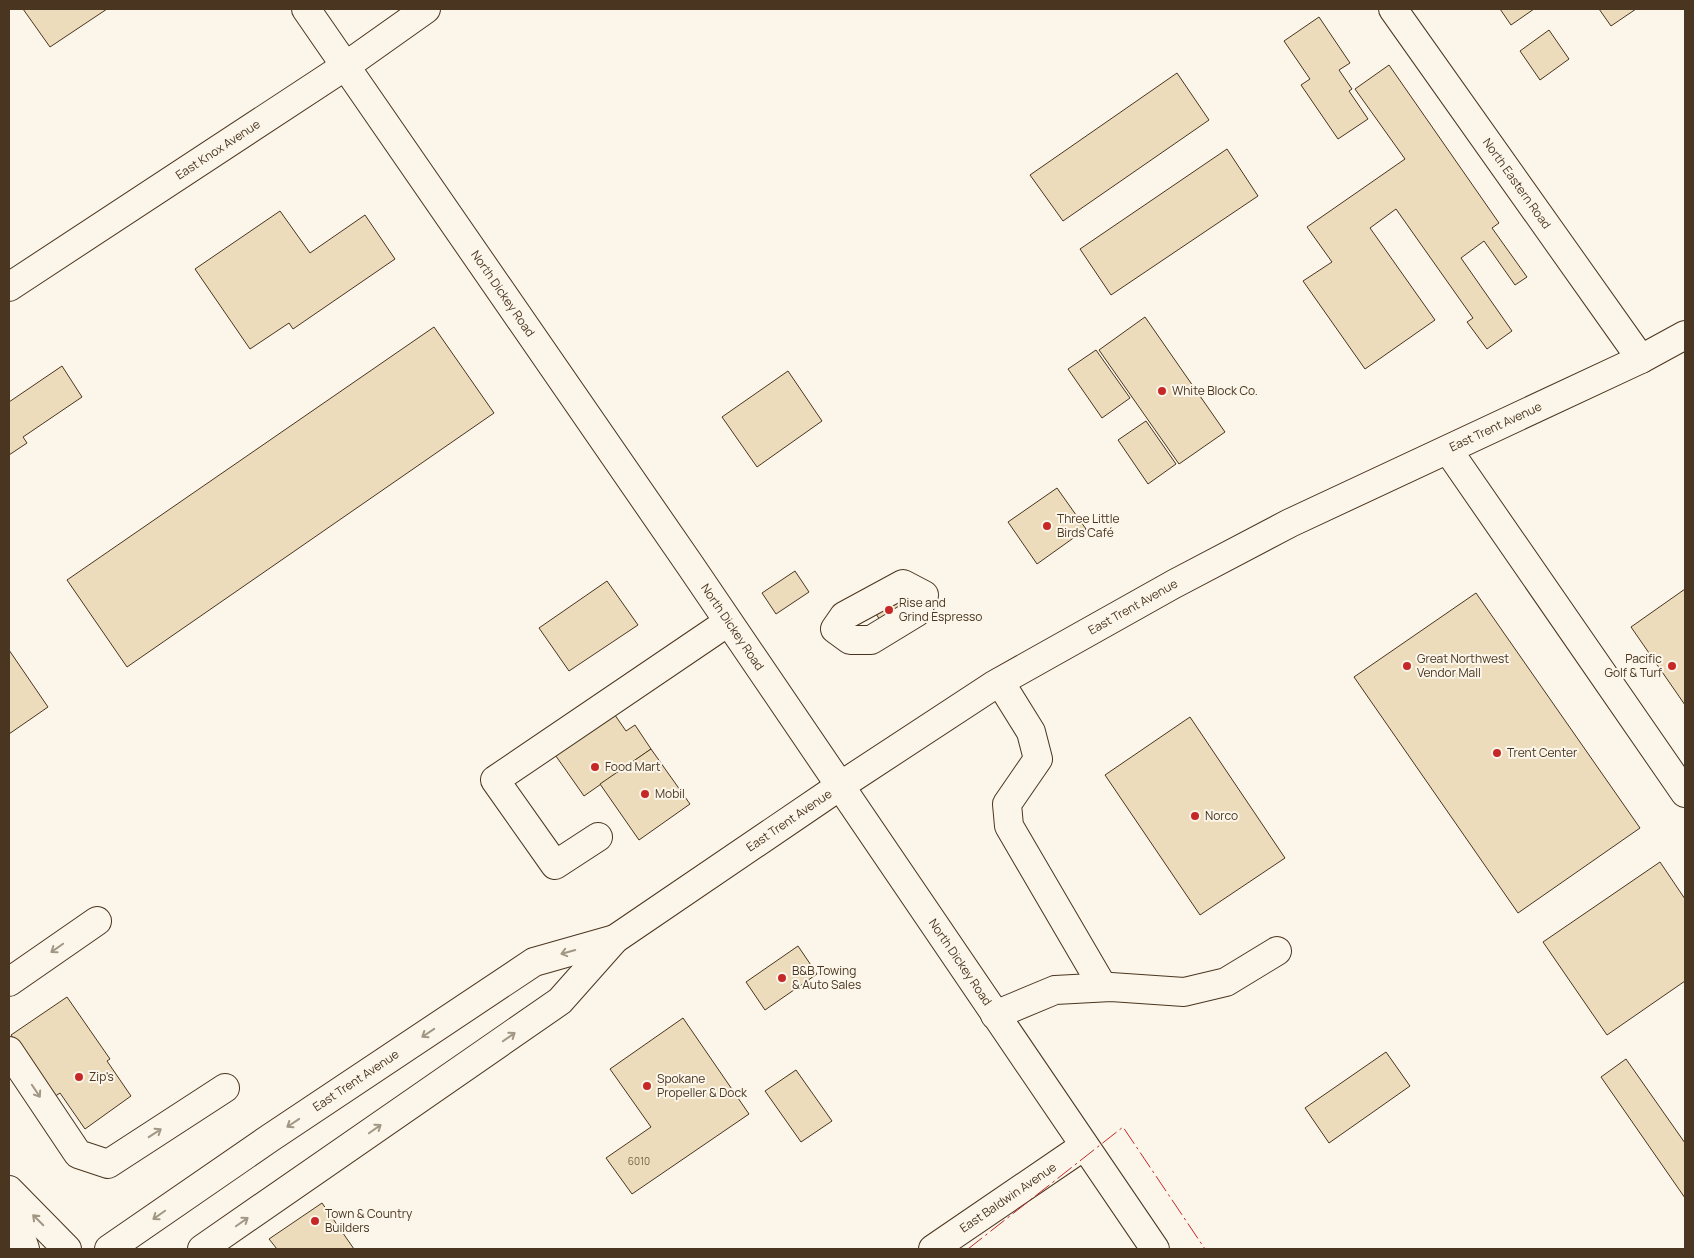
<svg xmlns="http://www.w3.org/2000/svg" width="1694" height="1258" viewBox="0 0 1694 1258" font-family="Manrope,sans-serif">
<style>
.building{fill:#ecdcbc;stroke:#4a3520}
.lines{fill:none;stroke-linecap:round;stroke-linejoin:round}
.minor-casing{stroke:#4a3520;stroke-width:30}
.major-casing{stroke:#4a3520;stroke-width:30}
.minor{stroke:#fbf6e9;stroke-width:28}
.major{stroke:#fbf6e9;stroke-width:28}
.power{stroke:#c62828;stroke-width:1;stroke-dasharray:18 4 2.5 4;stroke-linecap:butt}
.oneway{stroke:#a29684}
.poi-dot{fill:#c62828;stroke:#fbf6e9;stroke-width:2}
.labels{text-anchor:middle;stroke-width:4;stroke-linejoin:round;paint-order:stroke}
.number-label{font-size:10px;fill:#725f47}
.street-label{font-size:12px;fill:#4a3520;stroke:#fbf6e9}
.poi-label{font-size:12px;fill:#4a3520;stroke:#fbf6e9;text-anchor:start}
</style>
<rect width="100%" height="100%" fill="#fbf6e9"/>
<g class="building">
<path d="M23 9H107L50 47Z"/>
<path d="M1500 9H1534L1511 25Z"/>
<path d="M1599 9H1636L1611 26Z"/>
<path d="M1319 17 1350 63 1339 70 1352 89 1349 91 1368 119 1338 139 1301 85 1310 79 1284 41Z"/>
<path d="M1549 30 1569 59 1540 80 1520 51Z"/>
<path d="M1389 65 1499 223 1492 228 1527 277 1515 285 1484 241 1461 258 1512 331 1487 349 1467 322 1473 318 1396 209 1370 228 1435 320 1365 369 1303 281 1332 262 1307 227 1405 159 1355 89Z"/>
<path d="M1177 73 1209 120 1063 221 1030 175Z"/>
<path d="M1227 149 1258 196 1111 295 1080 249Z"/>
<path d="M280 211 310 253 365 215 395 259 293 329 289 323 250 349 195 269Z"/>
<path d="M1145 317 1225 432 1179 464 1099 350Z"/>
<path d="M434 327 494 413 127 667 67 580Z"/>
<path d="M1096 350 1130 398 1102 418 1068 369Z"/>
<path d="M62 366 82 397 23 437 27 443 9 455V402Z"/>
<path d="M788 371 822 421 757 467 722 417Z"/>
<path d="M1146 421 1176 464 1148 484 1118 440Z"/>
<path d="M1057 488 1086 529 1037 564 1008 522Z"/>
<path d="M795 571 809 592 776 614 762 593Z"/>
<path d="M607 581 638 625 569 671 539 628Z"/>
<path d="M1685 589V705L1631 627Z"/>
<path d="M1476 593 1640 828 1518 913 1354 677Z"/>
<path d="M895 595 905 611 883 625 873 609Z"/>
<path d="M9 650 48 707 9 734Z"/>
<path d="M610 708 626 731 635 725 651 749 584 796 551 749Z"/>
<path d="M1190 717 1285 858 1200 915 1105 775Z"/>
<path d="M651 749 690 804 639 840 600 784Z"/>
<path d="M1660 862 1685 899V981L1607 1035 1543 942Z"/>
<path d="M798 946 817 974 765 1010 746 982Z"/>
<path d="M67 997 110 1059 107 1061 131 1096 85 1129 60 1093 54 1097 11 1035Z"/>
<path d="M683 1018 749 1114 632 1194 606 1158 651 1127 610 1069Z"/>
<path d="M1386 1052 1410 1086 1329 1143 1305 1108Z"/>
<path d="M1626 1059 1685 1143V1198L1601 1077Z"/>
<path d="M796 1070 832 1121 801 1142 765 1091Z"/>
<path d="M322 1203 354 1249H277L269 1239Z"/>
</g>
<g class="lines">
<g class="minor-casing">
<g id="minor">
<path id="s1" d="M306 9 690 565 1155 1249"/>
<path id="s2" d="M1393 9 1641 359"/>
<path id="s3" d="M9 287 347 65 426 9"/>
<path d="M1448 450 1685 793"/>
<path d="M903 584 924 595 917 612 871 640H850L835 629 844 616Z"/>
<path d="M1000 682 1031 732 1038 759 1007 804 1009 826 1103 987"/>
<path d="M598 837 555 865 495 780 728 622"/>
<path d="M9 982 97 921"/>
<path d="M995 1015 1055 990 1111 987 1184 992 1226 982 1277 951"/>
<path d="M9 1051 78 1154 108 1164 225 1088"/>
<path d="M9 1190 67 1249"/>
<path d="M9 1201 25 1249"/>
<path id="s4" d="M933 1249 1084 1146"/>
</g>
</g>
<g class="major-casing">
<g id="major">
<path id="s5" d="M109 1249 270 1138 534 962 615 939"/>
<path id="s6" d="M202 1249 560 1001 615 939 840 786 994 685 1174 584 1290 523 1641 359 1685 335"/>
</g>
</g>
<use href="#minor" class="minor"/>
<use href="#major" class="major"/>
<path class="power" d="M968 1249 1123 1127 1205 1249"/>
</g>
<defs><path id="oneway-shaft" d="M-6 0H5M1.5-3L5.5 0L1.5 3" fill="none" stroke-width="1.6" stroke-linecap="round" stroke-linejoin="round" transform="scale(1.25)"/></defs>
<g class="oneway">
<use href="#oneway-shaft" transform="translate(57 948) rotate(145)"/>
<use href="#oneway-shaft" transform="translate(568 952) rotate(164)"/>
<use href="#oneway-shaft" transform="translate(428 1033) rotate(146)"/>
<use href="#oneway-shaft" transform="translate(509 1037) rotate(-35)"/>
<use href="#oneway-shaft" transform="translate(36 1091) rotate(56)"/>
<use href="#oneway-shaft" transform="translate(293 1123) rotate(146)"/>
<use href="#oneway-shaft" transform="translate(375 1129) rotate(-35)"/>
<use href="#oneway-shaft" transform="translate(155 1133) rotate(-33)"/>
<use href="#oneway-shaft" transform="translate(159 1215) rotate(145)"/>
<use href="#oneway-shaft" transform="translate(38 1220) rotate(-135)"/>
<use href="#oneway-shaft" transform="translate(242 1222) rotate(-35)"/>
</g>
<g class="poi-dot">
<circle cx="1162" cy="391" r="5"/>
<circle cx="1047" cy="526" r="5"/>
<circle cx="889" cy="610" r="5"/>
<circle cx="1407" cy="666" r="5"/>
<circle cx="1672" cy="666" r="5"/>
<circle cx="1497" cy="753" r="5"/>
<circle cx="595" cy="767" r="5"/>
<circle cx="645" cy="794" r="5"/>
<circle cx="1195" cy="816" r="5"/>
<circle cx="782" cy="978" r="5"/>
<circle cx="79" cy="1077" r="5"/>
<circle cx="647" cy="1086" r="5"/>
<circle cx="315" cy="1221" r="5"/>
</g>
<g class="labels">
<g class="number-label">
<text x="639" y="1165">6010</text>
</g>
<g class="street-label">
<text dy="4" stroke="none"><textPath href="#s3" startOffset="250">East Knox Avenue</textPath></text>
<text dy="4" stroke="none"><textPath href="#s2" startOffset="214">North Eastern Road</textPath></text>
<text dy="4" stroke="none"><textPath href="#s1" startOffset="346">North Dickey Road</textPath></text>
<text dy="4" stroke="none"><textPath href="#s6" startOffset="1539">East Trent Avenue</textPath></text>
<text dy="4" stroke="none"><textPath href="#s6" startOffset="1134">East Trent Avenue</textPath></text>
<text dy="4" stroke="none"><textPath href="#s1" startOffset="751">North Dickey Road</textPath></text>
<text dy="4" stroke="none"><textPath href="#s6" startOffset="729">East Trent Avenue</textPath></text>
<text dy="4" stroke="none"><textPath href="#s1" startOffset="1156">North Dickey Road</textPath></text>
<text dy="4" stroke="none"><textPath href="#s5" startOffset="299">East Trent Avenue</textPath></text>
<text dy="4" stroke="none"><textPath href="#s4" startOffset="91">East Baldwin Avenue</textPath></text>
</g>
<g class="poi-label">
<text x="1172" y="395">White Block Co.</text>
<text x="1057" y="523">Three Little<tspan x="1057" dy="14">Birds Café</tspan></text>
<text x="899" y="607">Rise and<tspan x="899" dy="14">Grind Espresso</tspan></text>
<text x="1417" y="663">Great Northwest<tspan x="1417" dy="14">Vendor Mall</tspan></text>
<text x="1662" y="663" text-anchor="end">Pacific<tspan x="1662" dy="14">Golf &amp; Turf</tspan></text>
<text x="1507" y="757">Trent Center</text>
<text x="605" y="771">Food Mart</text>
<text x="655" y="798">Mobil</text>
<text x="1205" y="820">Norco</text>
<text x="792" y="975">B&amp;B Towing<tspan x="792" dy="14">&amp; Auto Sales</tspan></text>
<text x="89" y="1081">Zip's</text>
<text x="657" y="1083">Spokane<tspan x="657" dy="14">Propeller &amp; Dock</tspan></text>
<text x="325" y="1218">Town &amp; Country<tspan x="325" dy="14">Builders</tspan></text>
</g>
</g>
<rect width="1694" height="1258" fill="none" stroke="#4a3520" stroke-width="20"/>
</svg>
